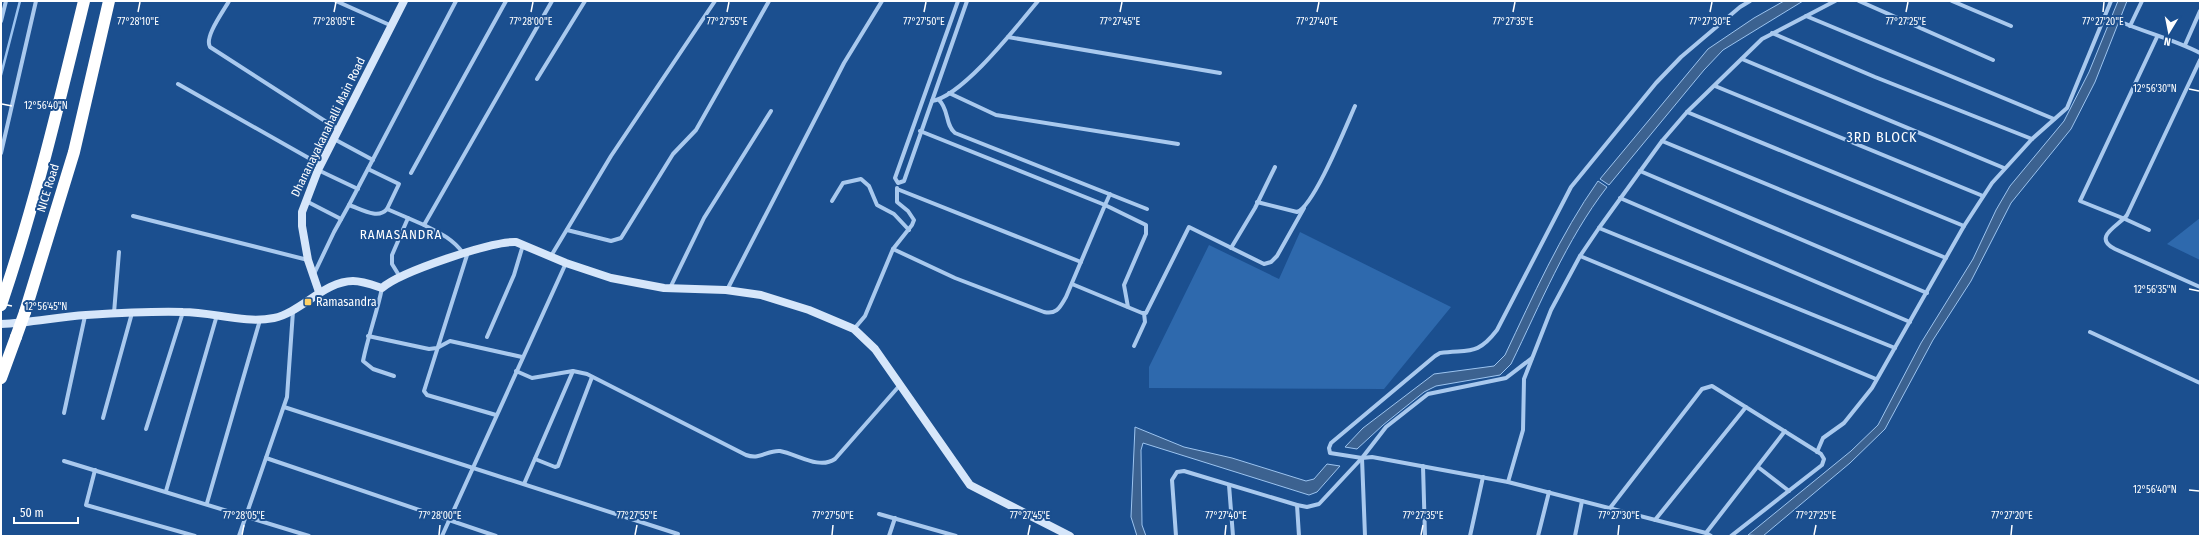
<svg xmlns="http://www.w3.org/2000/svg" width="2201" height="537" viewBox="0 0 2201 537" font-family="'Fira Sans Condensed',sans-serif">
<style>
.green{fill:#2e69ad}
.water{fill:#3c6290;stroke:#9cc4f0}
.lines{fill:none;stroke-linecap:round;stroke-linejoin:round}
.stream{stroke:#9cc4f0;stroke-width:2.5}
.street{stroke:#a9c9ee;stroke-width:4}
.secondary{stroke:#d6e6fa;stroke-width:8}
.highway{stroke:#fff;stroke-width:12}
.highway-bridge{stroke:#fff;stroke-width:12}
.ticks{fill:none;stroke:#fff;stroke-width:1.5}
.poi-dot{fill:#ffd166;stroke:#1b4f8f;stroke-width:1.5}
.labels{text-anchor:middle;stroke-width:4;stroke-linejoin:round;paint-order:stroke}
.street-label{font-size:12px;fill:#fff;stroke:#1b4f8f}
.poi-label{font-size:12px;fill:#fff;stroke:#1b4f8f;text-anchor:start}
.neighbourhood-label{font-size:13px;letter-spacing:1px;fill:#fff;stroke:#1b4f8f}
.quarter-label{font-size:14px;letter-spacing:1px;fill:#fff;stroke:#1b4f8f}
.ticks-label{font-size:10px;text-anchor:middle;fill:#fff;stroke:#1b4f8f;stroke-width:4;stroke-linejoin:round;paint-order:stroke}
</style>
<rect width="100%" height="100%" fill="#1b4f8f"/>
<g class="green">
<path d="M2200 218V260L2167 244Z"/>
<path d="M1300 232 1451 307 1384 389 1149 388V367L1209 245 1279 279Z"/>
</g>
<g class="water">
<path d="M1784 1H1803L1723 50 1704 70 1609 185 1600 179 1708 49 1754 18Z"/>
<path d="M2118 1H2127L2095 82 2071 129 2011 203 1971 281 1933 340 1885 429 1850 463 1763 536 1748 535 1851 451 1878 425 1921 343 1973 259 1996 210 2010 186 2064 121 2089 72Z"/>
<path d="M1598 181 1607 187C1566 240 1540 305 1511 364L1500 375 1436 386 1424 392 1383 425 1357 449 1345 447 1363 428 1434 374 1494 366 1505 355C1533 296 1560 235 1598 181Z"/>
<path d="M1135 427 1184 447 1232 458 1306 481 1314 479 1327 464 1340 466 1317 492 1309 495 1143 443 1141 450 1142 525 1146 536H1137L1131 517Z"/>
</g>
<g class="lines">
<path class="stream" d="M1 75 20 1"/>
<g class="street">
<path d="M229 1C223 12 204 37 210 47L339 130"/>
<path d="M336 1 392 26"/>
<path d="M958 1 895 178 898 183 904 181 967 1"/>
<path d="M1859 1 1993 60"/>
<path d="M1952 1 2011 26"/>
<path d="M1806 16 2054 119"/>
<path d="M1 21 6 1"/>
<path d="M2121 22C2147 33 2175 40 2200 53"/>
<path d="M2130 26 2142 1"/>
<path d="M1772 33 1875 77 2032 139"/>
<path d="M1008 37 1220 73"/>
<path d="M2185 45 2200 11"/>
<path d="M1742 59 2004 168"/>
<path d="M2200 60 2127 215C2120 225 2091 237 2115 249L2200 287"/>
<path d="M537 79 585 1"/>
<path d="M178 84 321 165"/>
<path d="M1715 86 1983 196"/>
<path d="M949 93 996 115 1178 144"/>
<path d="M939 100C949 109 945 125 955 133L1147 209"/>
<path d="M932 101C963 96 1017 26 1038 1"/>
<path d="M1687 112 1964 226"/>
<path d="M334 139 373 160"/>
<path d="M1662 141 1946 258"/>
<path d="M1 153 36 1"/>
<path d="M368 169 399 184 387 209"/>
<path d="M318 170 358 189"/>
<path d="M1640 171 1927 293"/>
<path d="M411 173 506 1"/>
<path d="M897 189 1081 262"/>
<path d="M1110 194 1105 205 1146 225V234L1124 285 1128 307"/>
<path d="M1620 198 1910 322"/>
<path d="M306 201 341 219"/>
<path d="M832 201 843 183 861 179 869 186 877 205 894 214 909 230"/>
<path d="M1257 202 1297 212C1314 206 1346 126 1355 106"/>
<path d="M349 205 456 1"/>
<path d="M133 216 308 260"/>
<path d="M424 225C440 233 453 239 463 253"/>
<path d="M1599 228 1895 348"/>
<path d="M567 230 611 241 621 238 673 154 696 130 769 1"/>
<path d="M2149 230 2125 219 2080 201 2157 37"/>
<path d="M1231 248 1255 208 1275 167"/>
<path d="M893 249 955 278 1044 312C1057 315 1060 307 1066 297L1105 205 920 131"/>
<path d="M468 252 424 391 427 395 496 415"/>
<path d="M551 256 611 156 715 1"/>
<path d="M1580 256 1876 379"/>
<path d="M314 274 334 232 349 205C361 209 378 220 387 209L408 218"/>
<path d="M400 277 392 264V255L408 218 424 225 552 1"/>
<path d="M1072 284 1142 313H1146L1189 227 1264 264 1271 262 1277 256 1304 208"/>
<path d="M382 288C377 313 368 336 363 361L373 369 394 376"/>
<path d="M670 288 704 218 771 111"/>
<path d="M727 290 844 63 882 1"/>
<path d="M114 313 119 252"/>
<path d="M854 329 865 316 893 249 912 225 914 220 908 211 897 202V188"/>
<path d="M2090 332 2200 383"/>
<path d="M368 336 429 349 437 348 450 341 522 357"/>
<path d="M487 337 514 275 523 245"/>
<path d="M1134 346 1145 322 1144 313"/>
<path d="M516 371 532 378 573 371 587 374 746 455C761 460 767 450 780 451 797 454 819 470 835 459L900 385"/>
<path d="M284 407 678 534"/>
<path d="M64 413 85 316"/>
<path d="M103 418 132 313"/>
<path d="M146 429 183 312"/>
<path d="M1817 452 1823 438 1844 423 1872 388 1964 226 1992 183 2032 139 2067 108 2111 1"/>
<path d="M266 458 496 536"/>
<path d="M1362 458 1330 453 1329 448 1331 443 1435 356 1440 353C1470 349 1477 356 1497 330L1571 187 1656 83 1681 57 1740 7 1750 1"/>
<path d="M535 459 555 467 558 466 592 377"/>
<path d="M64 461 309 536"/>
<path d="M1423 466 1425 536"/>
<path d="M1758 467 1789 491"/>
<path d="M95 470 86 505 195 536"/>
<path d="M1508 482 1523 430 1524 379 1551 310 1580 256 1599 228 1662 141 1687 112 1762 39 1835 1"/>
<path d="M524 484 573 371"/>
<path d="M1229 485 1233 536"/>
<path d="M166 491 217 315"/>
<path d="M207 503 260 320"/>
<path d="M1297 505 1299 536"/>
<path d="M1610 508 1702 389 1712 386 1821 454 1824 459 1822 465 1731 536"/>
<path d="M879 514 956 536"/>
<path d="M1655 520 1746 407"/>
<path d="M1706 533 1785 431"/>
<path d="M239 536 287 397 293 311"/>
<path d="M442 536 566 263"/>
<path d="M889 536 895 518"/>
<path d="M1176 536 1172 480 1177 472 1184 471 1297 505 1307 507 1319 504 1362 458 1372 457 1508 482 1706 533 1711 536"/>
<path d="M1365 536 1362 458 1386 427 1428 394 1506 378 1532 358"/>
<path d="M1470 536 1483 477"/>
<path d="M1538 536 1549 492"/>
<path d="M1575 536 1582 501"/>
</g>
<g class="secondary">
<path d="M319 292 308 260 302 226V212L318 170 404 1"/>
<path d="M1 324C30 323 57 317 86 315 118 313 151 311 183 312 213 312 244 324 274 318 301 312 325 281 353 281 362 281 373 285 382 288 400 272 492 241 516 242L566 263 611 278 664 288 726 290 761 295 809 310 854 329 875 349 970 485 1070 536"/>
</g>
<g class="highway">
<path d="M1 305C35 205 59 103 84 1"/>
<path d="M25 312 74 152 109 1"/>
<path d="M1 378 16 337"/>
</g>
<path class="highway-bridge" d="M16 337 25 312"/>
</g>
<path class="ticks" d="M138 12 140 2M334 12 336 2M531 12 533 2M727 12 729 2M924 12 926 2M1120 12 1122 2M1317 12 1319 2M1513 12 1515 2M1710 12 1712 2M1906 12 1908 2M2103 12 2104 2M2189 89 2199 91M2 104 12 106M2189 289 2199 291M2 304 12 306M2189 490 2199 491M242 535 244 525M439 535 440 525M635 535 637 525M832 535 833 525M1028 535 1030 525M1225 535 1226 525M1421 535 1423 525M1618 535 1619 525M1814 535 1816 525M2011 535 2012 525"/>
<rect class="poi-dot" x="304" y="298" width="8" height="8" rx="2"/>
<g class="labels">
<g class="street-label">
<text transform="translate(328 127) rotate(-64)" y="4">Dhananayakanahalli Main Road</text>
<text transform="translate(48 188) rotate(-73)" y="4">NICE Road</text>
</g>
<g class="poi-label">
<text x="316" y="306">Ramasandra</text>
</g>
<g class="neighbourhood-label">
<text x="401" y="239">RAMASANDRA</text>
</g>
<g class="quarter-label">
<text x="1882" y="142">3RD BLOCK</text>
</g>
</g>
<g class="ticks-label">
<text x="138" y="25">77°28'10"E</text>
<text x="334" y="25">77°28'05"E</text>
<text x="531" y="25">77°28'00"E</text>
<text x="727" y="25">77°27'55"E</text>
<text x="924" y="25">77°27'50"E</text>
<text x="1120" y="25">77°27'45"E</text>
<text x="1317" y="25">77°27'40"E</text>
<text x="1513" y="25">77°27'35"E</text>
<text x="1710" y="25">77°27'30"E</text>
<text x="1906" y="25">77°27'25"E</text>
<text x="2103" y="25">77°27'20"E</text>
<text x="2155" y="92">12°56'30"N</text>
<text x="46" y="109">12°56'40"N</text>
<text x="2155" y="293">12°56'35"N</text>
<text x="46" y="310">12°56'45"N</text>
<text x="2155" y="493">12°56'40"N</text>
<text x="244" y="519">77°28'05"E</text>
<text x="440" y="519">77°28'00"E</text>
<text x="637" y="519">77°27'55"E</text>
<text x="833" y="519">77°27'50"E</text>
<text x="1030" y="519">77°27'45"E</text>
<text x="1226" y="519">77°27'40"E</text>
<text x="1423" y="519">77°27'35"E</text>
<text x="1619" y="519">77°27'30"E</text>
<text x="1816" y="519">77°27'25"E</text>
<text x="2012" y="519">77°27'20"E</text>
</g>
<rect width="2201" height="537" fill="none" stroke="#ffffff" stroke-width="4"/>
<g transform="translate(2169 32) rotate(190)" stroke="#1b4f8f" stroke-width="3" paint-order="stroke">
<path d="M0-3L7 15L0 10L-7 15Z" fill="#ffffff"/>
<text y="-6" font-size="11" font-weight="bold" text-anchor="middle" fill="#ffffff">N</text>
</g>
<path d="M14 517v6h64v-6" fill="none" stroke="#ffffff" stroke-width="2"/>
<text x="20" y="517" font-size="12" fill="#ffffff" stroke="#1b4f8f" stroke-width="3" paint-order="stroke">50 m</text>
</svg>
